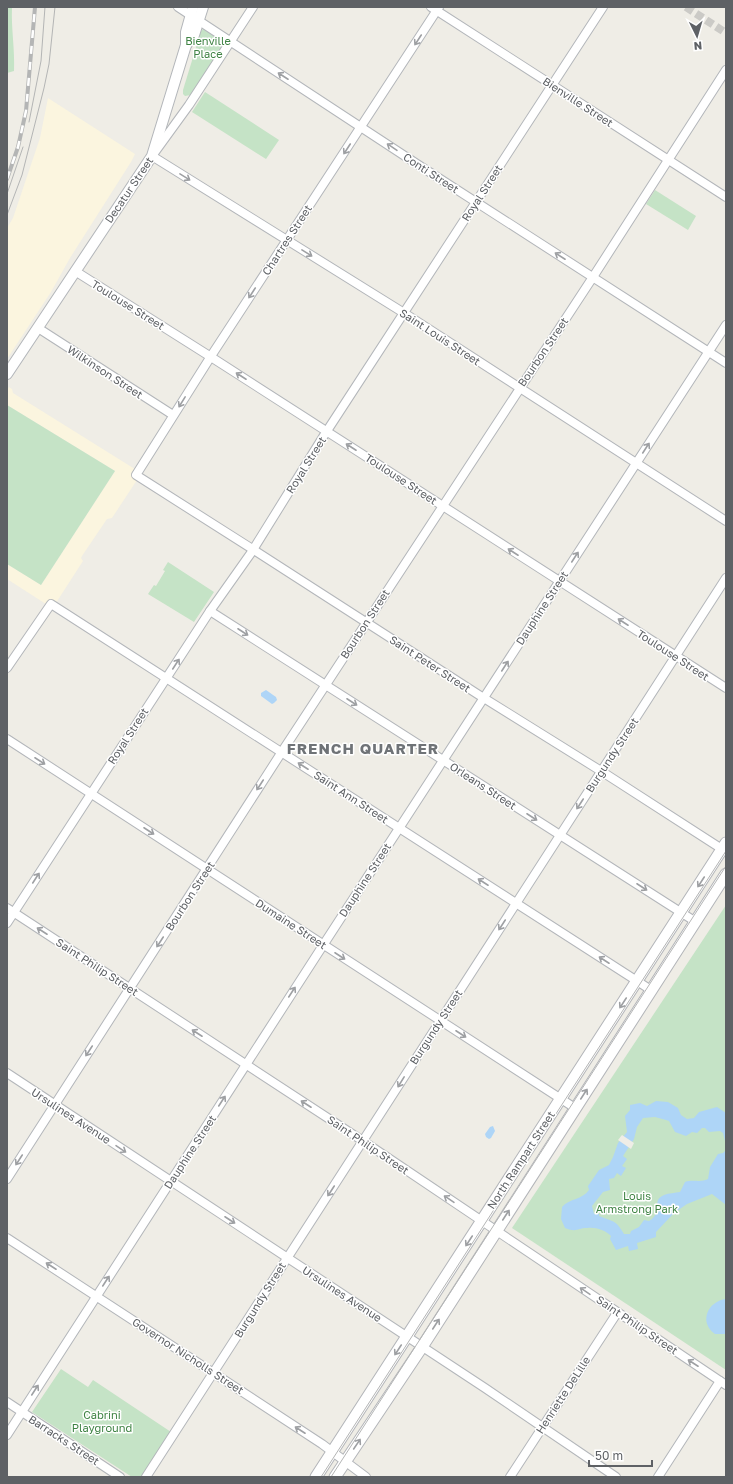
<svg xmlns="http://www.w3.org/2000/svg" width="733" height="1484" viewBox="0 0 733 1484" font-family="'Golos Text',sans-serif">
<style>
.commercial{fill:#fbf5df}
.green{fill:#c5e3c6}
.water{fill:#aed5f7}
.pier{fill:#efede6}
.lines{fill:none;stroke-linecap:round;stroke-linejoin:round}
.minor-tunnel{stroke:#cbcac6;stroke-width:8;stroke-dasharray:8 4;stroke-linecap:butt}
.minor-casing{stroke:#b3b6ba;stroke-width:10}
.tertiary-casing{stroke:#b3b6ba;stroke-width:12}
.secondary-casing{stroke:#b3b5b9;stroke-width:13}
.minor{stroke:#fff;stroke-width:8}
.tertiary{stroke:#fff;stroke-width:10}
.secondary{stroke:#fff;stroke-width:11}
.tram{stroke:#b4b5b5;stroke-width:1}
.rail-casing{stroke:#b4b5b5;stroke-width:4}
.rail{stroke:#fff;stroke-width:2.5;stroke-dasharray:8;stroke-linecap:butt}
.oneway{stroke:#9ea0a3}
.labels{text-anchor:middle;stroke-width:3;stroke-linejoin:round;paint-order:stroke}
.park-label{font-size:11px;fill:#3f8344;stroke:#fff}
.street-label{font-size:11px;fill:#5e6165;stroke:#fff}
.district-label{font-size:15px;font-weight:bold;letter-spacing:1px;fill:#6f7377;stroke:#fff}
</style>
<rect width="100%" height="100%" fill="#efede6"/>
<g class="commercial">
<path d="M48 98 135 154 131 162 70 258 51 292 7 359V228L13 218 40 138Z"/>
<path d="M9 387 12 389 13 393 138 471 139 477 112 518 107 519 82 556 81 558 83 561 54 606H49L7 579V564L41 585 115 471 7 405V390Z"/>
</g>
<g class="green">
<path d="M7 7H12C11 28 15 49 14 71L7 73V77Z"/>
<path d="M203 29 223 42V45L191 95 185 96 183 94V90L201 31Z"/>
<path d="M205 92 279 140 266 159 192 112Z"/>
<path d="M655 190 696 216 688 230 646 204Z"/>
<path d="M7 405 115 471 41 585 7 564Z"/>
<path d="M168 562 214 592 194 622 148 594 154 585 156 586 165 571 163 570Z"/>
<path d="M726 905V1370L512 1228Z"/>
<path d="M61 1369 88 1387 93 1380 171 1432 141 1477H132L32 1412Z"/>
</g>
<g class="water">
<path d="M266 690 276 697 277 700 274 703 272 704 261 696V693Z"/>
<path d="M656 1101 668 1102 678 1108 681 1115 687 1119 694 1118 699 1112 717 1107 726 1113V1145L723 1133 720 1131 709 1132 705 1128H702L697 1133 692 1132 686 1136 675 1132 669 1121 666 1120 655 1117 643 1118 637 1127 634 1139 623 1156 627 1159 622 1166 626 1168 621 1176 617 1173 614 1178 609 1179 610 1190 603 1192 592 1206 594 1214H599V1216C614 1222 616 1220 624 1234H630L631 1231 639 1227 644 1220 649 1221C665 1211 650 1201 664 1195 669 1193 675 1193 680 1192L685 1182C693 1179 700 1183 708 1179L710 1167 718 1154 723 1153 726 1150V1205L712 1194 687 1204 674 1213 656 1232V1237L637 1243 638 1249 629 1251 628 1246 616 1250 610 1239 611 1236C605 1230 596 1227 587 1228 577 1228 577 1233 565 1228L561 1219 562 1207C570 1198 582 1200 589 1190L588 1186 599 1170 609 1165 613 1157 618 1143 627 1132 625 1116 630 1110V1105L640 1103 647 1106Z"/>
<path d="M493 1126 495 1131 491 1138 489 1139 486 1137 485 1134 490 1127Z"/>
<path d="M726 1299V1334H715C698 1322 708 1301 726 1299Z"/>
</g>
<path class="pier" d="M622 1135 634 1143 631 1149 618 1140Z"/>
<g class="lines">
<path class="minor-tunnel" d="M686 7 726 33"/>
<g class="minor-casing">
<g id="minor">
<path d="M178 7 417 164 726 363"/>
<path d="M253 7 189 105 152 156 404 313 726 521"/>
<path d="M431 7 726 197"/>
<path d="M439 7 213 353 136 475 257 552 479 695 601 771 725 851"/>
<path d="M75 271 211 357 726 688"/>
<path d="M38 328 173 415"/>
<path d="M210 611 696 922"/>
<path d="M7 668 51 604 651 990"/>
<path d="M7 739 575 1108"/>
<path d="M7 908 363 1141 726 1385"/>
<path d="M7 923 210 611 251 553 323 437 603 7"/>
<path d="M7 1073 485 1388 616 1477"/>
<path d="M7 1179 285 747 593 277 726 70"/>
<path d="M7 1238 322 1444 366 1477"/>
<path d="M7 1402 120 1477"/>
<path d="M7 1435 320 950 726 325"/>
<path d="M146 1477 726 578"/>
<path d="M510 1477 617 1313"/>
<path d="M658 1477 720 1381"/>
</g>
</g>
<g class="tertiary-casing">
<g id="tertiary">
<path d="M186 45 194 35 203 7"/>
<path d="M7 374 152 156 186 45V32L193 7"/>
</g>
</g>
<g class="secondary-casing">
<g id="secondary">
<path d="M316 1477 726 843"/>
<path d="M335 1477 422 1347 726 874"/>
</g>
</g>
<use href="#minor" class="minor"/>
<use href="#tertiary" class="tertiary"/>
<use href="#secondary" class="secondary"/>
<g class="tram">
<path d="M29 122 41 61 45 7"/>
<path d="M7 194 23 147"/>
<path d="M7 215 22 175 44 88 49 64 55 7"/>
<path d="M321 1477 726 851"/>
<path d="M331 1477 726 866"/>
</g>
<g class="rail-casing">
<path id="rail" d="M7 179 18 147 26 111 35 7"/>
</g>
<use href="#rail" class="rail"/>
</g>
<defs><path id="oneway-shaft" d="M-6 0H5M1.5-3L5.5 0L1.5 3" fill="none" stroke-width="1.6" stroke-linecap="round" stroke-linejoin="round"/></defs>
<g class="oneway">
<use href="#oneway-shaft" transform="translate(418 40) rotate(123)"/>
<use href="#oneway-shaft" transform="translate(283 76) rotate(-147)"/>
<use href="#oneway-shaft" transform="translate(392 147) rotate(-146)"/>
<use href="#oneway-shaft" transform="translate(347 149) rotate(123)"/>
<use href="#oneway-shaft" transform="translate(185 177) rotate(32)"/>
<use href="#oneway-shaft" transform="translate(307 253) rotate(32)"/>
<use href="#oneway-shaft" transform="translate(560 256) rotate(-147)"/>
<use href="#oneway-shaft" transform="translate(252 293) rotate(123)"/>
<use href="#oneway-shaft" transform="translate(241 376) rotate(-147)"/>
<use href="#oneway-shaft" transform="translate(182 402) rotate(122)"/>
<use href="#oneway-shaft" transform="translate(351 447) rotate(-147)"/>
<use href="#oneway-shaft" transform="translate(646 448) rotate(-57)"/>
<use href="#oneway-shaft" transform="translate(513 552) rotate(-147)"/>
<use href="#oneway-shaft" transform="translate(575 557) rotate(-57)"/>
<use href="#oneway-shaft" transform="translate(623 622) rotate(-147)"/>
<use href="#oneway-shaft" transform="translate(243 632) rotate(33)"/>
<use href="#oneway-shaft" transform="translate(176 664) rotate(-57)"/>
<use href="#oneway-shaft" transform="translate(505 666) rotate(-57)"/>
<use href="#oneway-shaft" transform="translate(352 702) rotate(33)"/>
<use href="#oneway-shaft" transform="translate(40 761) rotate(33)"/>
<use href="#oneway-shaft" transform="translate(303 766) rotate(-147)"/>
<use href="#oneway-shaft" transform="translate(260 785) rotate(123)"/>
<use href="#oneway-shaft" transform="translate(580 804) rotate(123)"/>
<use href="#oneway-shaft" transform="translate(532 817) rotate(33)"/>
<use href="#oneway-shaft" transform="translate(149 831) rotate(33)"/>
<use href="#oneway-shaft" transform="translate(36 878) rotate(-57)"/>
<use href="#oneway-shaft" transform="translate(483 882) rotate(-147)"/>
<use href="#oneway-shaft" transform="translate(701 882) rotate(123)"/>
<use href="#oneway-shaft" transform="translate(642 887) rotate(33)"/>
<use href="#oneway-shaft" transform="translate(502 925) rotate(123)"/>
<use href="#oneway-shaft" transform="translate(42 931) rotate(-147)"/>
<use href="#oneway-shaft" transform="translate(160 942) rotate(123)"/>
<use href="#oneway-shaft" transform="translate(340 956) rotate(33)"/>
<use href="#oneway-shaft" transform="translate(604 960) rotate(-147)"/>
<use href="#oneway-shaft" transform="translate(292 992) rotate(-57)"/>
<use href="#oneway-shaft" transform="translate(623 1003) rotate(123)"/>
<use href="#oneway-shaft" transform="translate(197 1033) rotate(-147)"/>
<use href="#oneway-shaft" transform="translate(461 1034) rotate(33)"/>
<use href="#oneway-shaft" transform="translate(89 1051) rotate(123)"/>
<use href="#oneway-shaft" transform="translate(401 1082) rotate(122)"/>
<use href="#oneway-shaft" transform="translate(584 1094) rotate(-57)"/>
<use href="#oneway-shaft" transform="translate(222 1101) rotate(-57)"/>
<use href="#oneway-shaft" transform="translate(306 1104) rotate(-147)"/>
<use href="#oneway-shaft" transform="translate(121 1149) rotate(34)"/>
<use href="#oneway-shaft" transform="translate(19 1160) rotate(123)"/>
<use href="#oneway-shaft" transform="translate(331 1191) rotate(123)"/>
<use href="#oneway-shaft" transform="translate(449 1199) rotate(-146)"/>
<use href="#oneway-shaft" transform="translate(506 1215) rotate(-57)"/>
<use href="#oneway-shaft" transform="translate(230 1220) rotate(33)"/>
<use href="#oneway-shaft" transform="translate(469 1241) rotate(123)"/>
<use href="#oneway-shaft" transform="translate(51 1266) rotate(-147)"/>
<use href="#oneway-shaft" transform="translate(106 1281) rotate(-57)"/>
<use href="#oneway-shaft" transform="translate(585 1291) rotate(-146)"/>
<use href="#oneway-shaft" transform="translate(436 1324) rotate(-57)"/>
<use href="#oneway-shaft" transform="translate(398 1350) rotate(123)"/>
<use href="#oneway-shaft" transform="translate(693 1363) rotate(-147)"/>
<use href="#oneway-shaft" transform="translate(35 1390) rotate(-57)"/>
<use href="#oneway-shaft" transform="translate(300 1430) rotate(-147)"/>
<use href="#oneway-shaft" transform="translate(357 1444) rotate(-56)"/>
</g>
<g class="labels">
<g class="park-label">
<text x="208" y="45">Bienville<tspan x="208" dy="13">Place</tspan></text>
<text x="637" y="1200">Louis<tspan x="637" dy="13">Armstrong Park</tspan></text>
<text x="102" y="1419">Cabrini<tspan x="102" dy="13">Playground</tspan></text>
</g>
<g class="street-label">
<text transform="translate(578 102) rotate(33)" y="4">Bienville Street</text>
<text transform="translate(431 173) rotate(33)" y="4">Conti Street</text>
<text transform="translate(129 190) rotate(-56)" y="4">Decatur Street</text>
<text transform="translate(482 193) rotate(-57)" y="4">Royal Street</text>
<text transform="translate(287 240) rotate(-57)" y="4">Chartres Street</text>
<text transform="translate(128 305) rotate(32)" y="4">Toulouse Street</text>
<text transform="translate(440 337) rotate(33)" y="4">Saint Louis Street</text>
<text transform="translate(543 352) rotate(-56)" y="4">Bourbon Street</text>
<text transform="translate(105 372) rotate(33)" y="4">Wilkinson Street</text>
<text transform="translate(306 465) rotate(-58)" y="4">Royal Street</text>
<text transform="translate(401 479) rotate(33)" y="4">Toulouse Street</text>
<text transform="translate(542 608) rotate(-57)" y="4">Dauphine Street</text>
<text transform="translate(365 624) rotate(-57)" y="4">Bourbon Street</text>
<text transform="translate(673 655) rotate(33)" y="4">Toulouse Street</text>
<text transform="translate(430 664) rotate(33)" y="4">Saint Peter Street</text>
<text transform="translate(128 736) rotate(-57)" y="4">Royal Street</text>
<text transform="translate(612 755) rotate(-57)" y="4">Burgundy Street</text>
<text transform="translate(483 786) rotate(33)" y="4">Orleans Street</text>
<text transform="translate(351 797) rotate(33)" y="4">Saint Ann Street</text>
<text transform="translate(365 880) rotate(-57)" y="4">Dauphine Street</text>
<text transform="translate(190 896) rotate(-57)" y="4">Bourbon Street</text>
<text transform="translate(291 924) rotate(33)" y="4">Dumaine Street</text>
<text transform="translate(97 967) rotate(33)" y="4">Saint Philip Street</text>
<text transform="translate(436 1027) rotate(-57)" y="4">Burgundy Street</text>
<text transform="translate(71 1116) rotate(33)" y="4">Ursulines Avenue</text>
<text transform="translate(368 1145) rotate(34)" y="4">Saint Philip Street</text>
<text transform="translate(190 1152) rotate(-57)" y="4">Dauphine Street</text>
<text transform="translate(521 1160) rotate(-57)" y="4">North Rampart Street</text>
<text transform="translate(342 1294) rotate(33)" y="4">Ursulines Avenue</text>
<text transform="translate(260 1300) rotate(-58)" y="4">Burgundy Street</text>
<text transform="translate(637 1325) rotate(34)" y="4">Saint Philip Street</text>
<text transform="translate(188 1356) rotate(33)" y="4">Governor Nicholls Street</text>
<text transform="translate(563 1395) rotate(-57)" y="4">Henriette DeLille</text>
<text transform="translate(64 1440) rotate(33)" y="4">Barracks Street</text>
</g>
<g class="district-label">
<text x="363" y="754">FRENCH QUARTER</text>
</g>
</g>
<rect width="733" height="1484" fill="none" stroke="#5e6165" stroke-width="16"/>
<g transform="translate(697 36) rotate(175)" stroke="#ffffff" stroke-width="3" paint-order="stroke">
<path d="M0-3L7 15L0 10L-7 15Z" fill="#5e6165"/>
<text y="-6" font-size="11" font-weight="bold" text-anchor="middle" fill="#5e6165">N</text>
</g>
<path d="M589 1460v6h63v-6" fill="none" stroke="#5e6165" stroke-width="2"/>
<text x="595" y="1460" font-size="12" fill="#5e6165" stroke="#ffffff" stroke-width="3" paint-order="stroke">50 m</text>
</svg>
